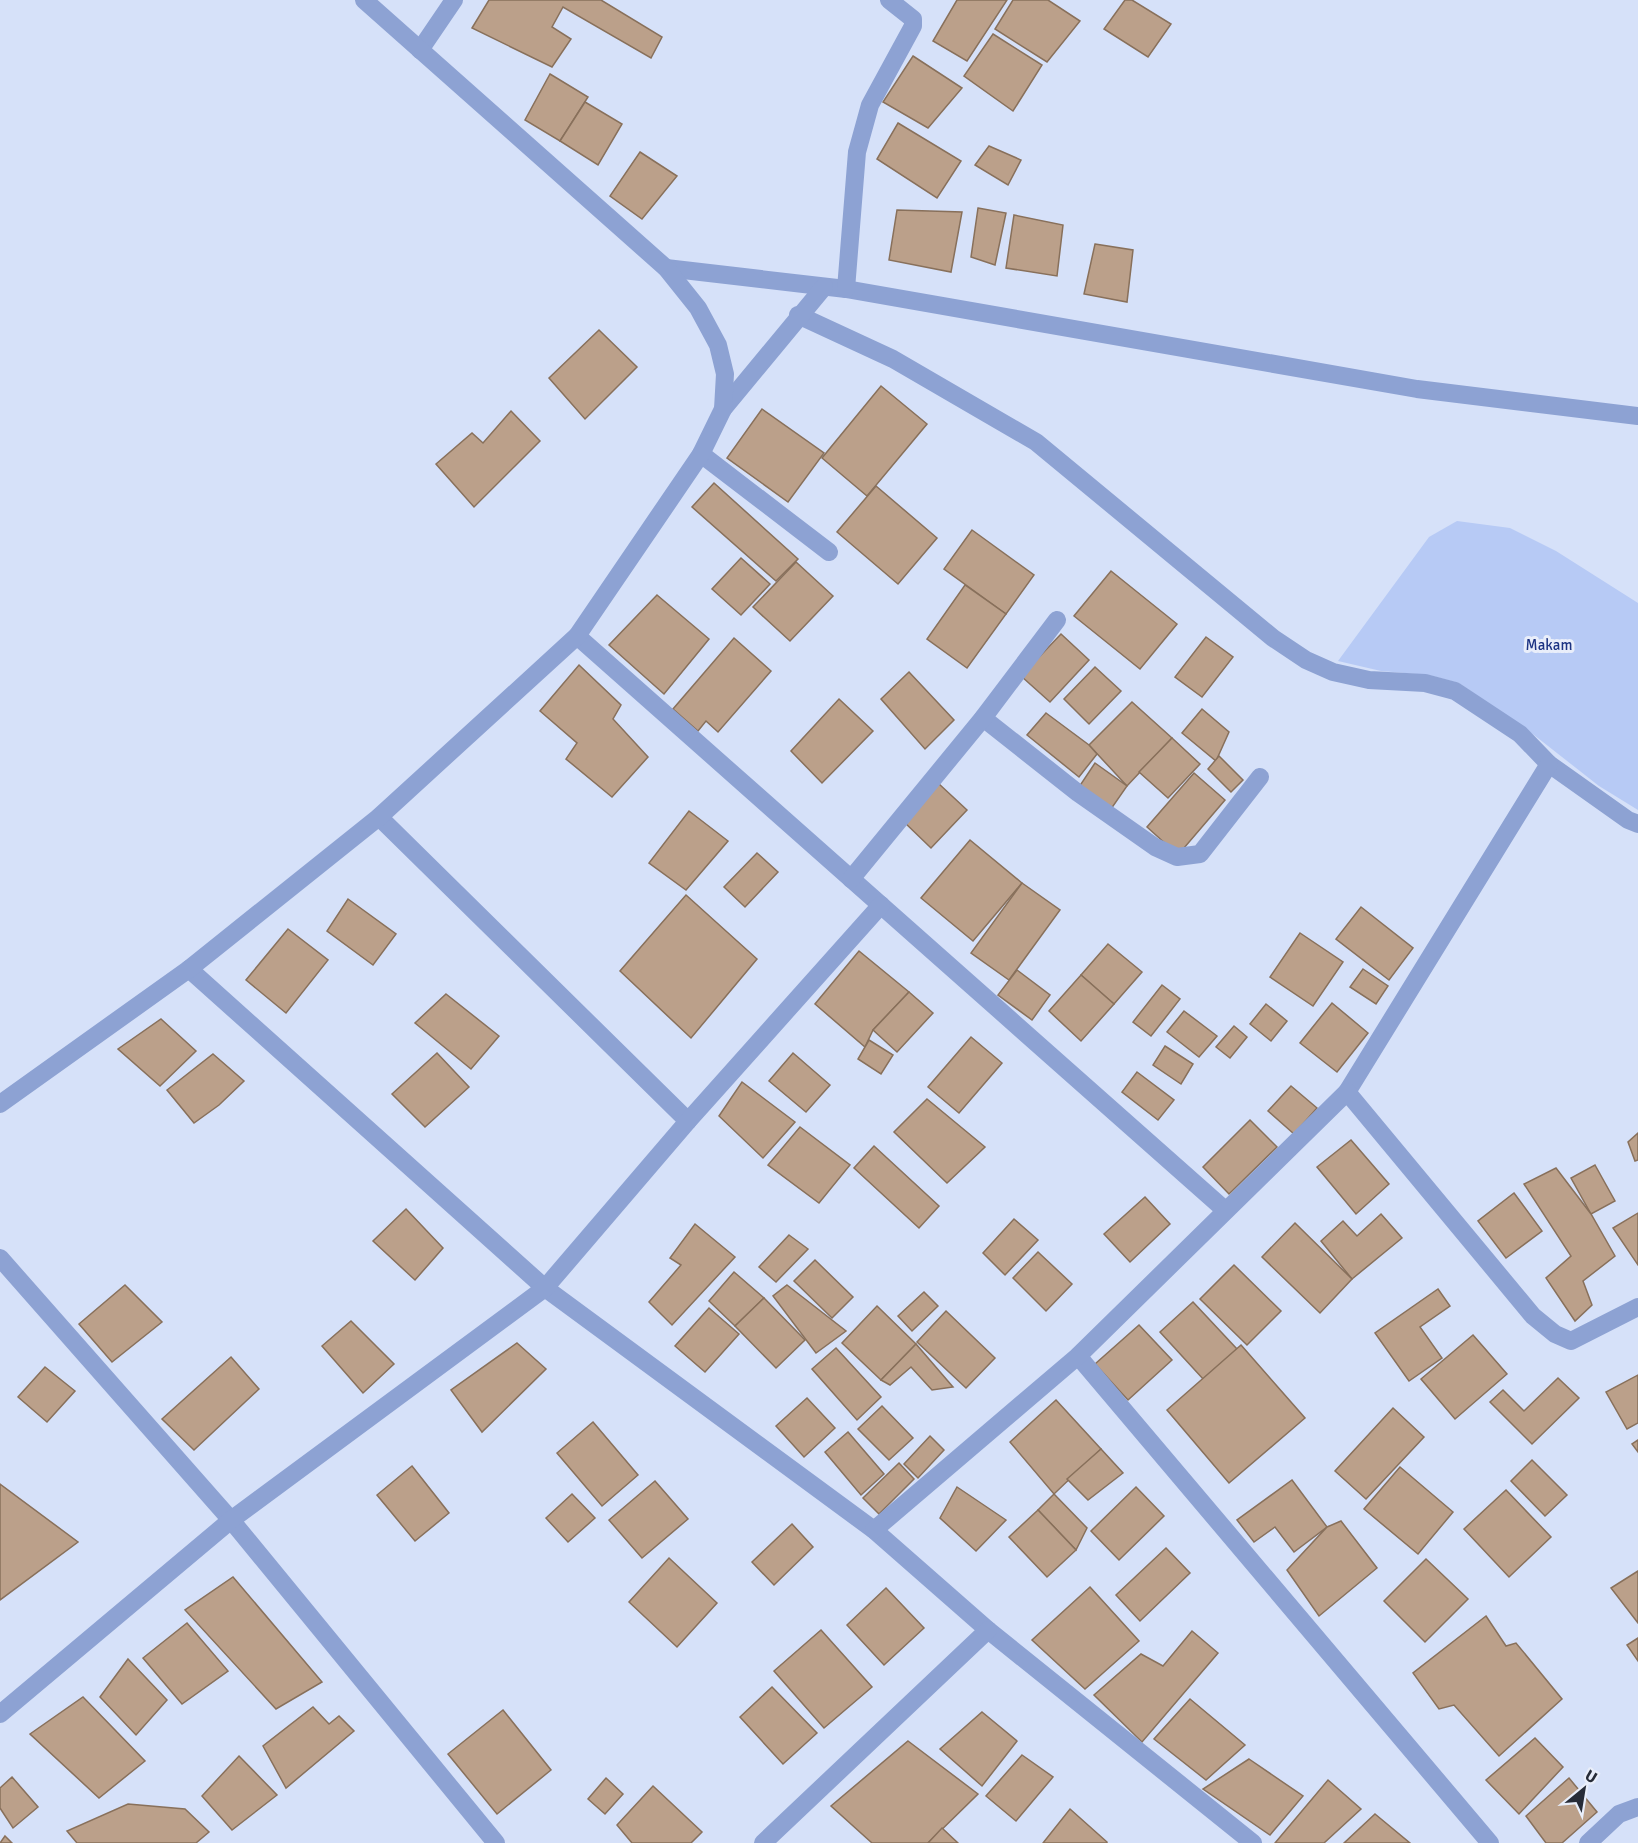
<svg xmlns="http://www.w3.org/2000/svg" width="1638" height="1843" viewBox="0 0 1638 1843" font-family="Signika,sans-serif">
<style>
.green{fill:#b7caf5}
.building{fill:#bba08a;stroke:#88705b;stroke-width:1.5}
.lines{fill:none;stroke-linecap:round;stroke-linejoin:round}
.minor{stroke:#8da2d3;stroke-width:18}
.labels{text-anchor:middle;stroke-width:6;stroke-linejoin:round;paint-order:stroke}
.park-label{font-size:15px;fill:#1c3383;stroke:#e9eefa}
</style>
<rect width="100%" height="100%" fill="#d6e1f9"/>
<path class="green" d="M1457 521 1510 528 1556 551 1638 603V810L1599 786 1534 735 1459 683 1429 675 1381 671 1338 661 1429 537Z"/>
<g class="building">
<path d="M489 0H601L662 37 651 58 563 7 552 27 571 39 552 67 472 28Z"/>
<path d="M957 0H1007L967 61 933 41Z"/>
<path d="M1013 0H1048L1080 21 1047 62 995 29Z"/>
<path d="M1125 0H1132L1171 24 1148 57 1104 29Z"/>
<path d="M993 34 1042 65 1013 111 964 76Z"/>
<path d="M913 56 962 88 928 128 883 102Z"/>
<path d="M550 74 588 97 560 141 525 120Z"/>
<path d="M585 102 622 124 598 165 560 141Z"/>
<path d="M898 123 961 161 937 198 877 159Z"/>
<path d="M989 146 1021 160 1008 185 975 165Z"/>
<path d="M640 152 677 176 642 219 610 196Z"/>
<path d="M978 208 1006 213 995 265 971 257Z"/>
<path d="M897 210 962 212 951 272 889 260Z"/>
<path d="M1014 215 1063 225 1057 276 1006 268Z"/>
<path d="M1095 244 1133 250 1127 302 1084 294Z"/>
<path d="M599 330 637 367 585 419 549 378Z"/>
<path d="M881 386 927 424 867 496 822 458Z"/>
<path d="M762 409 824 453 788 502 727 458Z"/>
<path d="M511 411 540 441 474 507 436 464 472 433 483 443Z"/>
<path d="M714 483 798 559 776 581 692 507Z"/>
<path d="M876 486 937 538 898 584 837 532Z"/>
<path d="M972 530 1034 575 1006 614 944 569Z"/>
<path d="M741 558 770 584 741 615 712 589Z"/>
<path d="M796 562 833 596 790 641 753 607Z"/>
<path d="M1111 571 1177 624 1140 669 1074 616Z"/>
<path d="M965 585 1006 614 967 668 927 639Z"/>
<path d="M657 595 709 639 664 694 609 645Z"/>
<path d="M1061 634 1089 660 1050 702 1021 676Z"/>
<path d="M1206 637 1233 657 1202 697 1175 677Z"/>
<path d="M734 638 771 671 718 732 706 721 698 731 673 709Z"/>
<path d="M579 665 621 705 613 719 648 757 612 797 566 759 577 743 540 711Z"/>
<path d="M1095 667 1121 691 1089 724 1064 699Z"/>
<path d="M909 672 954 720 925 749 881 699Z"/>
<path d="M839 699 873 731 822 783 791 751Z"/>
<path d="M1132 702 1172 738 1127 786 1089 745Z"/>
<path d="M1202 709 1229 732 1216 761 1182 733Z"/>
<path d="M1046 713 1089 745 1097 754 1079 777 1027 735Z"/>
<path d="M1172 738 1200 764 1168 798 1139 772Z"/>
<path d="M1219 756 1243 780 1231 792 1208 769Z"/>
<path d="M1095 763 1127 786 1111 809 1079 787Z"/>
<path d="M1194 773 1225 800 1178 855 1147 827Z"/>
<path d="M938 783 967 810 931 848 902 820Z"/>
<path d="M689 811 728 841 686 890 649 863Z"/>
<path d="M970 840 1022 883 973 941 921 898Z"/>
<path d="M757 853 778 872 745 907 724 887Z"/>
<path d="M1022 883 1060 910 1009 980 971 953Z"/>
<path d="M686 895 757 959 691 1038 620 971Z"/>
<path d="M348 899 396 934 373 965 327 931Z"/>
<path d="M1361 907 1413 948 1389 980 1336 939Z"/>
<path d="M288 929 328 960 286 1013 246 980Z"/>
<path d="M1300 933 1343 962 1313 1006 1270 977Z"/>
<path d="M1108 944 1142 972 1114 1004 1081 975Z"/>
<path d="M859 951 909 992 873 1030 865 1047 815 1004Z"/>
<path d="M1363 969 1388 986 1376 1004 1350 987Z"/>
<path d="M1017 970 1050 995 1032 1020 998 995Z"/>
<path d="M1081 975 1114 1004 1081 1041 1049 1011Z"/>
<path d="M1162 985 1180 999 1151 1036 1133 1022Z"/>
<path d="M909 992 933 1013 897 1052 873 1030Z"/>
<path d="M446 994 499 1036 471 1069 415 1023Z"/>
<path d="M1332 1003 1368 1033 1337 1072 1300 1043Z"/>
<path d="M1266 1004 1287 1021 1271 1041 1250 1024Z"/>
<path d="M1184 1011 1217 1036 1199 1057 1167 1032Z"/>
<path d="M161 1019 196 1051 160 1086 118 1049Z"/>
<path d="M1234 1026 1247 1037 1230 1058 1216 1047Z"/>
<path d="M971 1037 1002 1063 959 1113 928 1087Z"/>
<path d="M869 1040 893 1055 881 1074 858 1059Z"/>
<path d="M1165 1046 1193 1064 1181 1084 1153 1065Z"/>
<path d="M437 1053 469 1087 425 1127 392 1094Z"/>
<path d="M793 1053 830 1085 806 1112 769 1081Z"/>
<path d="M213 1054 244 1081 219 1105 194 1123 167 1090Z"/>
<path d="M1137 1072 1174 1100 1158 1120 1122 1092Z"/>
<path d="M742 1082 795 1122 763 1158 719 1116Z"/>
<path d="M1291 1086 1317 1108 1294 1134 1268 1111Z"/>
<path d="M927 1099 985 1147 947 1183 894 1132Z"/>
<path d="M1250 1120 1277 1147 1229 1194 1203 1167Z"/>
<path d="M800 1127 850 1165 819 1203 768 1165Z"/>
<path d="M1638 1133V1160L1635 1161 1628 1142Z"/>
<path d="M1351 1140 1389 1184 1356 1214 1317 1167Z"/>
<path d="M874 1146 939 1206 919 1228 854 1168Z"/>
<path d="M1595 1165 1615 1201 1591 1214 1571 1178Z"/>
<path d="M1556 1168 1591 1214 1615 1256 1583 1281 1592 1305 1575 1321 1546 1278 1571 1256 1524 1184Z"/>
<path d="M1514 1193 1542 1231 1506 1258 1478 1221Z"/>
<path d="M1145 1197 1170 1224 1130 1262 1104 1234Z"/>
<path d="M406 1209 443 1248 415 1280 373 1241Z"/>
<path d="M1638 1213V1265L1613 1228Z"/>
<path d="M1381 1214 1402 1238 1352 1279 1321 1241 1343 1221 1357 1236Z"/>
<path d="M1014 1219 1038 1240 1005 1275 983 1253Z"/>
<path d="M1295 1223 1352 1279 1320 1313 1262 1257Z"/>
<path d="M695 1224 735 1257 672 1325 649 1302 681 1265 670 1258Z"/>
<path d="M789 1235 808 1249 776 1282 759 1267Z"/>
<path d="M1038 1252 1072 1284 1046 1311 1013 1278Z"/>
<path d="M815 1260 853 1297 832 1318 794 1281Z"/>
<path d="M1234 1265 1281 1311 1247 1345 1200 1299Z"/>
<path d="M734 1272 764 1298 735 1326 709 1301Z"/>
<path d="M125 1285 162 1322 112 1362 79 1324Z"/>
<path d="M787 1285 846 1331 816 1353 773 1296Z"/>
<path d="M1438 1289 1450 1306 1420 1327 1442 1358 1409 1381 1375 1333Z"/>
<path d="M924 1292 938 1306 912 1331 898 1316Z"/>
<path d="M764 1298 805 1340 776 1368 735 1326Z"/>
<path d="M1193 1302 1237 1349 1204 1380 1160 1332Z"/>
<path d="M877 1306 916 1344 881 1380 842 1343Z"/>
<path d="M709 1308 739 1334 705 1372 675 1346Z"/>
<path d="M946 1311 995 1358 966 1388 917 1342Z"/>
<path d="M351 1321 394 1364 363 1393 322 1346Z"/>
<path d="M1139 1325 1172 1360 1128 1400 1095 1364Z"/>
<path d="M1473 1335 1507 1374 1455 1419 1421 1379Z"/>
<path d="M517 1343 546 1369 482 1432 451 1390Z"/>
<path d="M916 1344 953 1387 932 1390 911 1367 890 1385 881 1380Z"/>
<path d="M1241 1345 1305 1418 1229 1483 1167 1410Z"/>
<path d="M836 1348 881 1397 857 1420 812 1369Z"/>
<path d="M231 1357 259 1389 194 1450 162 1419Z"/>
<path d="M45 1367 75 1391 47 1422 18 1397Z"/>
<path d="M1638 1375V1423L1627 1429 1606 1392Z"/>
<path d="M1558 1378 1579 1398 1532 1444 1490 1402 1503 1390 1524 1411Z"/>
<path d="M807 1398 835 1428 804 1457 776 1426Z"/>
<path d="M1056 1400 1101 1449 1054 1494 1010 1442Z"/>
<path d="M882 1406 913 1438 889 1460 858 1429Z"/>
<path d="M1393 1408 1424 1437 1366 1499 1335 1471Z"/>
<path d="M593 1422 638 1475 602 1506 557 1453Z"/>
<path d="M848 1432 884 1474 861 1495 825 1452Z"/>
<path d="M930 1436 944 1450 918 1478 904 1464Z"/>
<path d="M1638 1440V1452L1632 1444Z"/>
<path d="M1101 1449 1123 1473 1088 1500 1067 1479Z"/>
<path d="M1532 1460 1567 1495 1545 1516 1511 1481Z"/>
<path d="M899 1463 914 1479 879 1514 863 1498Z"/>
<path d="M412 1466 449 1513 415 1541 377 1495Z"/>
<path d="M1400 1467 1453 1512 1418 1554 1364 1509Z"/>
<path d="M1292 1480 1327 1527 1294 1552 1275 1527 1254 1542 1237 1520Z"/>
<path d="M655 1481 688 1519 642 1558 609 1520Z"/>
<path d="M0 1484 78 1542 0 1600Z"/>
<path d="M957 1487 1006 1520 976 1551 940 1518Z"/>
<path d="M1136 1487 1164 1516 1119 1560 1091 1531Z"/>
<path d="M1506 1490 1551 1537 1509 1577 1464 1529Z"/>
<path d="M572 1494 595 1518 568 1542 546 1518Z"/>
<path d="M1054 1494 1087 1528 1076 1550 1038 1510Z"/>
<path d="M1038 1510 1076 1550 1047 1577 1009 1537Z"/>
<path d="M1341 1521 1377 1568 1319 1616 1287 1570 1327 1527Z"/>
<path d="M792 1524 813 1547 774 1585 752 1562Z"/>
<path d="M1166 1548 1190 1573 1140 1621 1116 1595Z"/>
<path d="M669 1558 717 1603 677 1647 629 1602Z"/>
<path d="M1426 1559 1468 1599 1425 1642 1384 1601Z"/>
<path d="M1638 1571V1623L1611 1588Z"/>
<path d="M233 1577 322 1682 276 1709 185 1610Z"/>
<path d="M1090 1587 1139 1641 1085 1689 1032 1640Z"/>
<path d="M886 1588 924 1628 884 1665 847 1625Z"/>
<path d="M1486 1616 1506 1646 1516 1643 1562 1699 1499 1756 1454 1705 1439 1709 1413 1673Z"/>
<path d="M187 1623 228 1671 182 1704 143 1658Z"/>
<path d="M821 1630 872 1687 824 1728 774 1671Z"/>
<path d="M1192 1631 1218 1653 1142 1742 1094 1695 1141 1654 1163 1666Z"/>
<path d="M1638 1638V1661L1627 1645Z"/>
<path d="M128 1659 167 1700 136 1735 100 1697Z"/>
<path d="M772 1687 817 1733 783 1764 740 1717Z"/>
<path d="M83 1697 145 1761 99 1798 30 1734Z"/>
<path d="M1190 1699 1245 1745 1206 1780 1154 1739Z"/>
<path d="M313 1707 329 1724 339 1716 354 1731 286 1788 263 1746Z"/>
<path d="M503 1710 551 1770 497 1814 448 1754Z"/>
<path d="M982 1712 1017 1741 982 1786 940 1749Z"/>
<path d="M1535 1738 1563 1767 1519 1814 1486 1780Z"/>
<path d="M908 1741 978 1794 928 1843H872L831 1806Z"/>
<path d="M1022 1755 1053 1777 1016 1821 986 1796Z"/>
<path d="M239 1756 277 1795 232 1830 202 1796Z"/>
<path d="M1249 1759 1303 1796 1270 1835 1203 1789Z"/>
<path d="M12 1777 38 1807 13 1828 0 1808V1788Z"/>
<path d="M606 1778 623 1794 605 1814 588 1799Z"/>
<path d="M1569 1778 1597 1812 1562 1843H1546L1526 1816Z"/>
<path d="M1328 1780 1361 1809 1324 1843H1275Z"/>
<path d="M653 1786 702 1832 691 1843H632L617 1825Z"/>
<path d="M128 1804 185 1809 209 1832 196 1843H77L67 1831Z"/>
<path d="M1070 1809 1107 1842V1843H1043Z"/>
<path d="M1375 1814 1410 1843H1344Z"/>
<path d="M942 1828 958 1843H928Z"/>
<path d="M5 1836 12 1843H0Z"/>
</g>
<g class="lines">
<g class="minor">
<path d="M420 50 454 0"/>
<path d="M666 268 846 289 1417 389 1638 416"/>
<path d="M846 289 857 152 870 105 913 26V19L889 0"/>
<path d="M798 315 893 359 1036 442 1273 638 1306 660 1333 672 1369 680 1425 683 1455 691 1520 734 1549 764 1628 820 1638 824"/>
<path d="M723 409 824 287"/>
<path d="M701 454 829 552"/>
<path d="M577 636 1225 1210"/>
<path d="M983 718 1078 793 1155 847 1177 857 1200 854 1260 777"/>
<path d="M379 817 688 1121"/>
<path d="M851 879 983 718 1057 620"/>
<path d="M189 969 545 1288 874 1530 988 1630 1253 1843"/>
<path d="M1347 1092 1549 764"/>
<path d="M0 1104 189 969 379 817 577 636 701 454 723 409 725 374 718 345 698 308 666 268 364 0"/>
<path d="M0 1258 231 1520 496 1843"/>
<path d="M1078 1356 1490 1843"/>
<path d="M874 1530 1078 1356 1347 1092 1533 1316 1555 1334 1571 1341 1638 1307"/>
<path d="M0 1714 231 1520 545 1288 688 1121 881 905"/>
<path d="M763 1843 988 1630"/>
<path d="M1588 1843 1619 1814 1638 1807"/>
</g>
</g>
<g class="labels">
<g class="park-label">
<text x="1549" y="650">Makam</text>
</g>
</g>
<g transform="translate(1584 1789) rotate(30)" stroke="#e9eefa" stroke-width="4.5" paint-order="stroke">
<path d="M0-4.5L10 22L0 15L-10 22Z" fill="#272c38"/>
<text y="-9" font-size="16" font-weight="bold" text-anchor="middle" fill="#272c38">U</text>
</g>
</svg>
